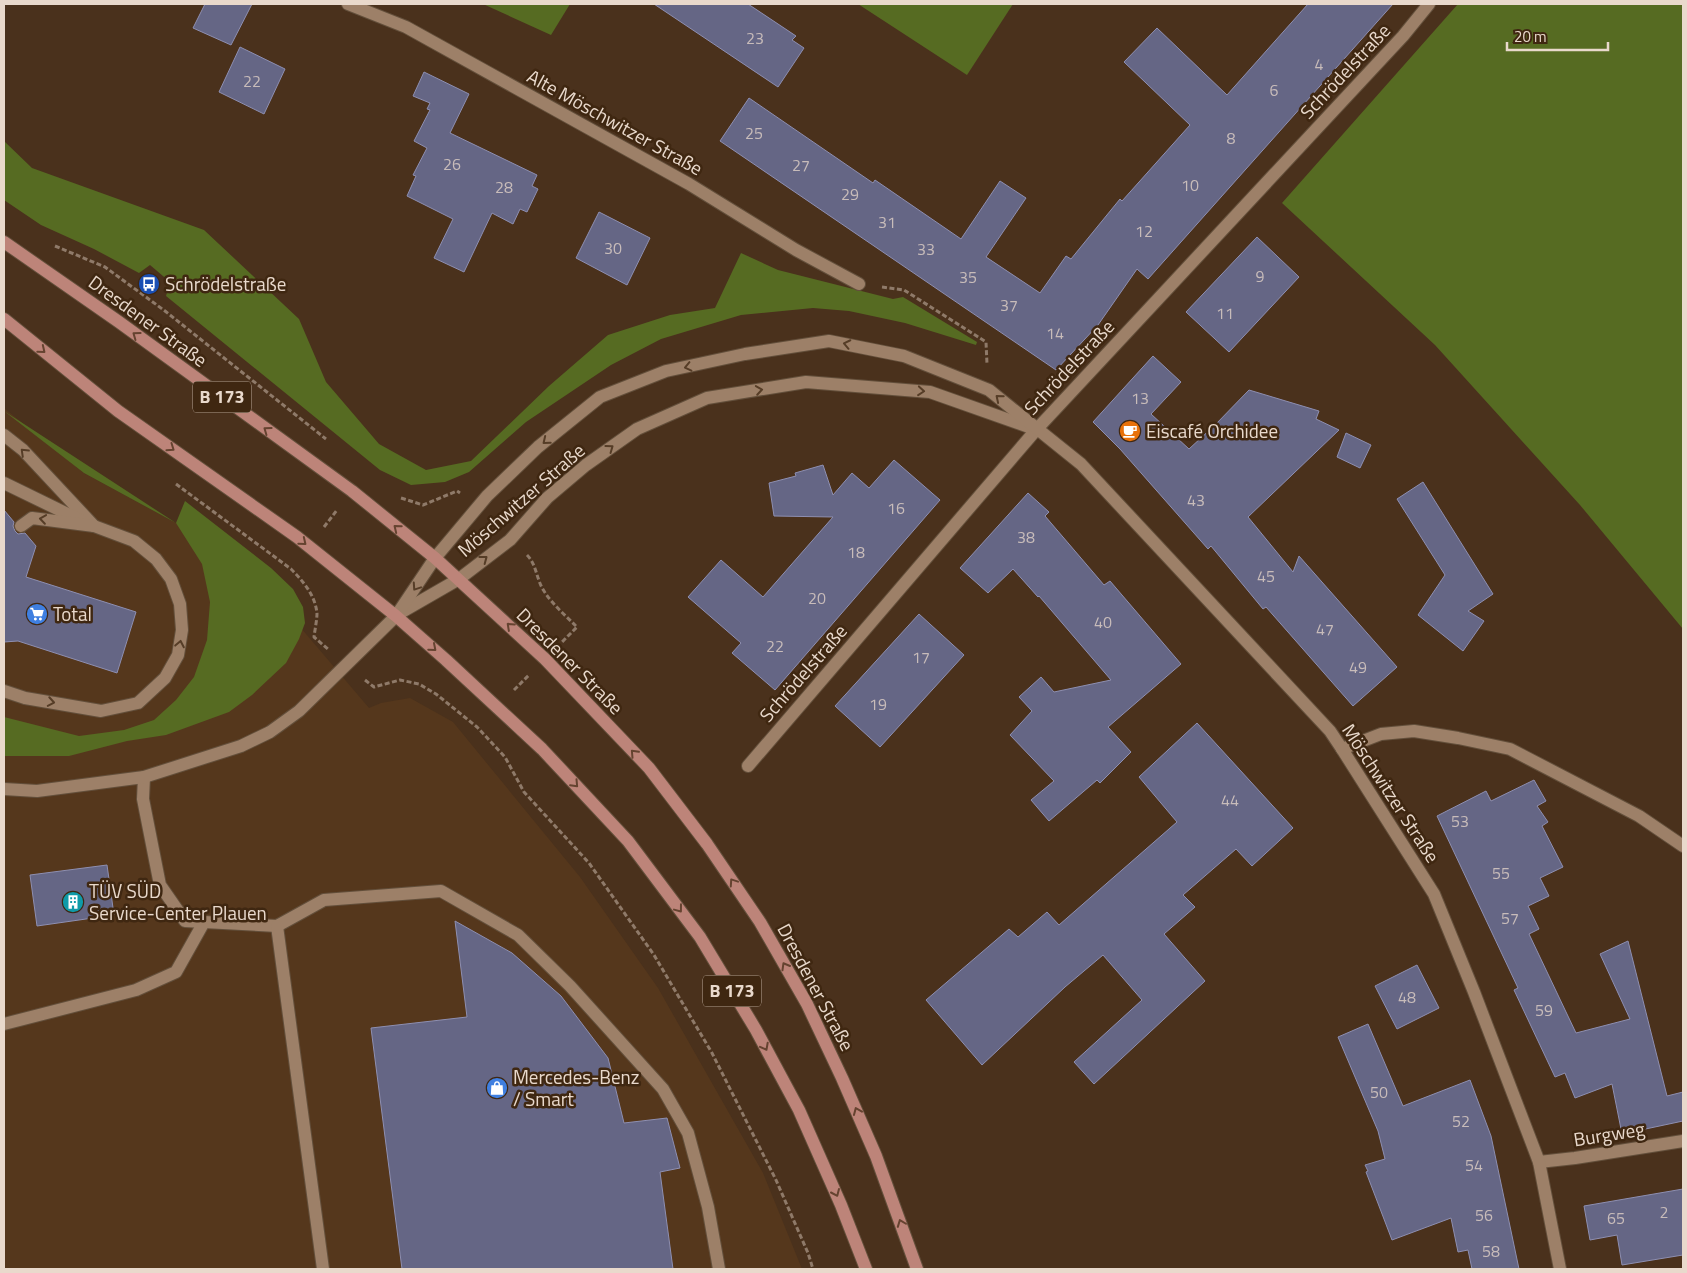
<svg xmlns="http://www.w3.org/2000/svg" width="1687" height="1273" viewBox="0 0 1687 1273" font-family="'Titillium Web',sans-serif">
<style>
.built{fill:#55371c}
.green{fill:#566b22}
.building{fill:#656685;stroke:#8e8fb1}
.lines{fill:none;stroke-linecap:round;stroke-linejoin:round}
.lane-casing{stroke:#634f3b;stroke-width:14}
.street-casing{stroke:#634f3b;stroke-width:14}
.secondary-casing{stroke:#634f3b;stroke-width:14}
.primary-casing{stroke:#634f3b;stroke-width:14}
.path{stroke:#8f7a69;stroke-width:3;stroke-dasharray:5 2.5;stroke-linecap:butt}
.lane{stroke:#9d8068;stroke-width:12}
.street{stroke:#9d8068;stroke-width:12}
.secondary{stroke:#9d8068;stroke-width:12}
.primary{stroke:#bd8479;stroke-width:12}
.oneway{stroke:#654330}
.oneway2{stroke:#563d27}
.labels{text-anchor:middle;stroke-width:5;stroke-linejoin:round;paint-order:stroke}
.number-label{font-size:16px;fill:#c8bcba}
.shield{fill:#3f2711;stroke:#b6a494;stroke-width:1}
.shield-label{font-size:18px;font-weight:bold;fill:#e9d9cc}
.street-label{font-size:19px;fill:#e9d9cc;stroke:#3f2711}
.poi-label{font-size:19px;fill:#e9d9cc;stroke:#3f2711;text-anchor:start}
</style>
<rect width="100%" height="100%" fill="#4a311c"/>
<path class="built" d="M4 408 84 473 176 523 266 587 369 708 381 703 410 698 453 722 580 877 658 988 763 1173 802 1269H4Z"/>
<g class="green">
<path d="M483 4H570L551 35Z"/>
<path d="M858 4H1013L967 75Z"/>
<path d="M1458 4H1683V629L1580 505 1435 345 1282 203Z"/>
<path d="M4 141 32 168 204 230 299 319 326 382 379 444 426 470 471 461 549 386 608 335 670 315 715 308 741 253 778 270 893 299 903 297 977 342 976 345 905 323 849 311 813 308 741 315 661 339 611 365 526 422 469 472 445 482 411 485 380 470 166 296 170 282 150 265 139 273 94 249 41 225 4 200Z"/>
<path d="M4 411 176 523 185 501 271 568 293 589 303 607 305 623 299 639 286 663 252 695 229 712 166 735 127 741 69 756H4V717L79 736 124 730 154 720 176 700 194 677 207 640 210 602 202 564 176 523 84 473Z"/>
</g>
<g class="building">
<path d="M205 4H252L231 45 193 28Z"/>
<path d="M654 4H748L796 36 792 40 804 48 778 87Z"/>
<path d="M1308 4H1393L1148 279 1137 269 1098 325 1056 370 720 141 749 98 873 183 875 180 961 239 1000 181 1026 198 986 257 1040 293 1066 256 1071 259 1120 199 1122 201 1190 125 1124 62 1157 28 1227 95Z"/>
<path d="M240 47 285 69 264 114 219 92Z"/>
<path d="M424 72 469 94 450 133 537 175 532 186 538 189 527 212 520 209 513 224 492 213 464 272 434 258 453 219 407 196 416 176 413 175 427 148 414 141 430 110 427 109 430 103 413 96Z"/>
<path d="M599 212 650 238 627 285 576 258Z"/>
<path d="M1257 237 1299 277 1229 352 1186 312Z"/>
<path d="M1153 356 1181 382 1151 414 1189 449 1215 425 1249 390 1319 411 1316 419 1339 430 1248 517 1293 572 1299 556 1397 667 1353 706 1266 607 1263 609 1211 546 1208 549 1120 449 1093 422Z"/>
<path d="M1346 433 1371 445 1360 468 1337 457Z"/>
<path d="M894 460 940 500 775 690 732 653 741 643 688 597 721 560 763 597 833 517 774 516 769 483 796 476 795 473 823 465 833 495 852 473 869 488Z"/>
<path d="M1423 482 1493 594 1468 611 1484 621 1463 651 1418 615 1445 575 1397 499Z"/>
<path d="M1028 493 1049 512 1045 516 1104 585 1110 581 1181 664 1108 727 1131 752 1100 783 1097 780 1049 821 1031 800 1054 781 1010 735 1032 711 1019 697 1041 677 1054 692 1111 680 1039 596 1038 597 1013 569 988 593 960 568Z"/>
<path d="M4 510 14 522 13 526 15 531 18 534 25 533 36 546 26 577 136 612 117 673 18 641 4 642Z"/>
<path d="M919 614 964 655 880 747 835 706Z"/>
<path d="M1197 723 1293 828 1252 866 1236 849 1183 895 1195 907 1164 934 1205 981 1094 1084 1074 1062 1142 1000 1103 955 1065 987 982 1065 926 1000 1009 929 1018 937 1047 912 1059 925 1177 822 1139 777Z"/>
<path d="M1534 780 1546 801 1537 806 1548 822 1542 826 1563 867 1540 878 1549 896 1528 906 1539 929 1529 934 1576 1033 1630 1019 1600 954 1628 941 1667 1096 1683 1092V1121L1622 1134 1612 1084 1575 1098 1565 1073 1555 1077 1514 990 1518 988 1437 816 1486 791 1491 801Z"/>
<path d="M107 865 114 915 37 926 30 875Z"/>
<path d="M455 921 512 953 561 996 608 1058 624 1123 667 1118 680 1168 660 1172 673 1269H402L371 1028 467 1017Z"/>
<path d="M1417 965 1439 1008 1397 1029 1375 986Z"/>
<path d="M1368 1024 1403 1106 1470 1080 1491 1136 1519 1269H1472L1468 1250 1458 1252 1451 1218 1392 1240 1366 1172 1368 1171 1365 1165 1385 1159 1378 1131 1338 1037Z"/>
<path d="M1683 1189V1255L1622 1265 1617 1235 1590 1240 1584 1206Z"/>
</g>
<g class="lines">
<g class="lane-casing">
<g id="lane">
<path d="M4 435 23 450 94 526"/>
<path d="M4 483 82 521"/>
<path d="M4 691 25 698 101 711 138 703 165 678 178 655 182 630 180 604 171 579 156 559 134 541 94 526 32 518 21 526"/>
<path d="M1342 749 1381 734 1414 731 1458 738 1510 749 1639 816 1683 846"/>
<path d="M144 777 143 799 160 885 185 921 277 926 324 900 441 891 518 935 570 986 663 1089 688 1133 708 1207 719 1269"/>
<path d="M277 926 323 1269"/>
<path d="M4 1024 136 990 176 972 204 922"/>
</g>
</g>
<g class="street-casing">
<g id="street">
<path d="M348 4 406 27 689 184 796 250 859 284"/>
<path d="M748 766 1036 430 1403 36 1429 4"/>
<path d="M4 789 37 791 144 777 241 746 270 732 299 711 396 616"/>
<path d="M1539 1162 1575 1158 1683 1141"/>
</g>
</g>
<g class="secondary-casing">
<g id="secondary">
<path d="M400 613 459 579 510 540 547 498 586 465 637 429 707 398 806 382 930 392 1029 427"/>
<path d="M396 616 435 558 487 496 538 447 600 397 666 371 745 354 829 341 904 356 989 390 1081 464 1330 731 1342 749 1434 894 1474 992 1539 1162 1560 1269"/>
</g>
</g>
<g class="primary-casing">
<g id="primary">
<path d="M4 242 119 322 352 491 435 558 545 659 649 768 707 844 760 922 807 1004 842 1078 876 1156 917 1269"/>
<path d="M4 319 118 411 297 537 396 616 446 660 542 749 628 841 700 937 756 1030 799 1110 841 1205 866 1269"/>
</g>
</g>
<g class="path">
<path d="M55 246 105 267 165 311 326 439"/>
<path d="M882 287 904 290 986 342 987 364"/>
<path d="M176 484 291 569C303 581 315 595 317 613 317 620 315 629 314 637L329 650"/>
<path d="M401 498 423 505 457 491 460 493"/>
<path d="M324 527 337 510"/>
<path d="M527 555C537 565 536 579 544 591 552 604 566 616 577 627L562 642"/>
<path d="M365 680 374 687 400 680 419 684 436 694 477 727 505 757 524 792 589 863 654 955 712 1053 776 1180 808 1253 813 1269"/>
<path d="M514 690 529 675"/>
</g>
<use href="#lane" class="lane"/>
<use href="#street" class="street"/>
<use href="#secondary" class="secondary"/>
<use href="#primary" class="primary"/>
</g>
<defs><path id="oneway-chevron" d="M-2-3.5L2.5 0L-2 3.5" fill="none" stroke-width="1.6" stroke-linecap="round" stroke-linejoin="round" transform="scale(1.25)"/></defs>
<g class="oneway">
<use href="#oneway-chevron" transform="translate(136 335) rotate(-144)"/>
<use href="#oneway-chevron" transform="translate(42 350) rotate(39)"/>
<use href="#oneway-chevron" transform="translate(267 430) rotate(-144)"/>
<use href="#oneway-chevron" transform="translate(171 448) rotate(35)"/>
<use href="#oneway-chevron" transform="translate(397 528) rotate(-141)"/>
<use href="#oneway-chevron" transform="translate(303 542) rotate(39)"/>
<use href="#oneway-chevron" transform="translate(510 626) rotate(-137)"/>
<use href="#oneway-chevron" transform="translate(433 648) rotate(41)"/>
<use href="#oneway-chevron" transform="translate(634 753) rotate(-133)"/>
<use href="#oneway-chevron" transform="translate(575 784) rotate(47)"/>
<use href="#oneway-chevron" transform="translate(733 882) rotate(-124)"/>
<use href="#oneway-chevron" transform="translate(679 909) rotate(53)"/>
<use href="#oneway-chevron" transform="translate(785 966) rotate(-120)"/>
<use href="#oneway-chevron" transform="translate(765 1047) rotate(62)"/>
<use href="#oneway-chevron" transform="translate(857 1111) rotate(-113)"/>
<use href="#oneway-chevron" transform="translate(836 1193) rotate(66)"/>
<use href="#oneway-chevron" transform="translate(901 1223) rotate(-111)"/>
</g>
<g class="oneway2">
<use href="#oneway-chevron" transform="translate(847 344) rotate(-168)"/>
<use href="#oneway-chevron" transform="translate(688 367) rotate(167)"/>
<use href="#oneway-chevron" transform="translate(759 390) rotate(-9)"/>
<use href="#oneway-chevron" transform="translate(921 391) rotate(5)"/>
<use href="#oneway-chevron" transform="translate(999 398) rotate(-140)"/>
<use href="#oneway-chevron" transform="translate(546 441) rotate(141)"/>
<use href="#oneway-chevron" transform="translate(610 448) rotate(-36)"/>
<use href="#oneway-chevron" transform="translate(24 452) rotate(-136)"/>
<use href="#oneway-chevron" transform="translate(43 519) rotate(-172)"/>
<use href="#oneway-chevron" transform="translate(484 559) rotate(-37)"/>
<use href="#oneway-chevron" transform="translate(416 587) rotate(124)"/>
<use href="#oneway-chevron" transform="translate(180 644) rotate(-79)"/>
<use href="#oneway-chevron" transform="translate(51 702) rotate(10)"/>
</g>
<defs>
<g id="bus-disc" transform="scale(1.125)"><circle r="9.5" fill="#1a4fb4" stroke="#3f2711"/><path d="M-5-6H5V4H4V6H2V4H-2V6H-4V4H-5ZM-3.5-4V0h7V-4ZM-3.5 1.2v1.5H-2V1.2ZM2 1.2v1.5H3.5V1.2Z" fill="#fff"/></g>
<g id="cafe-disc" transform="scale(1.125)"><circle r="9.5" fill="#e8710a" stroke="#3f2711"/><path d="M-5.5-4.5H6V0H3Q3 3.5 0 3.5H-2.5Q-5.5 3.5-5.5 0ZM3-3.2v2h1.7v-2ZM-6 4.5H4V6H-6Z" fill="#fff"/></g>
<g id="supermarket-disc" transform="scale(1.125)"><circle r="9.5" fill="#3f7fe0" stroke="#3f2711"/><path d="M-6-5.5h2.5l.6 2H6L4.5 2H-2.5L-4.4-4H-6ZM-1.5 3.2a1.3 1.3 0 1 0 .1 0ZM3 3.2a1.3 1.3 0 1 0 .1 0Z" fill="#fff"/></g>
<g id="building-disc" transform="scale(1.125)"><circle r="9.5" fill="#0f9aa8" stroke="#3f2711"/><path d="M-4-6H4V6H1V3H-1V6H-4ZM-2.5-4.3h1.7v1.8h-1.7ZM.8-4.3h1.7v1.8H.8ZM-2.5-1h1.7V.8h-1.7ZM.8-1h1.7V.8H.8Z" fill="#fff"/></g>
<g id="shop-disc" transform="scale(1.125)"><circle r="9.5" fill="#3f7fe0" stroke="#3f2711"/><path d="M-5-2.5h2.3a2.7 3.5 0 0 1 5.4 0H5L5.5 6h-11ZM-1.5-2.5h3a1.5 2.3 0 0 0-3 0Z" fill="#fff"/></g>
</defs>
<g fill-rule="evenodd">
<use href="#bus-disc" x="149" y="284"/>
<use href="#cafe-disc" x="1130" y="431"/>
<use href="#supermarket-disc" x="37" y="614"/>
<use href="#building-disc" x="73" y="902"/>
<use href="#shop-disc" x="497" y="1088"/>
</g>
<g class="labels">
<g class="number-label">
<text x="755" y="44">23</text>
<text x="1319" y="70">4</text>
<text x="252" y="87">22</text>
<text x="1274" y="96">6</text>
<text x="754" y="139">25</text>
<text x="1231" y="144">8</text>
<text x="452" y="170">26</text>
<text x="801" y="171">27</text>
<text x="1190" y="191">10</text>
<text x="504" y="193">28</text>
<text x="850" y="200">29</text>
<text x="887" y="228">31</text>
<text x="1144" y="237">12</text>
<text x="613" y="254">30</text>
<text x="926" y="255">33</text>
<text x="1260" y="282">9</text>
<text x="968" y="283">35</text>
<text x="1009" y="311">37</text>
<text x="1225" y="319">11</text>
<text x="1055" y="339">14</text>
<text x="1140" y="404">13</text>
<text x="1196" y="506">43</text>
<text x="896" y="514">16</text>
<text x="1026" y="543">38</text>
<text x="856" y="558">18</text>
<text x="1266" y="582">45</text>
<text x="817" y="604">20</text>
<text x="1103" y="628">40</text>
<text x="1325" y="635">47</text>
<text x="775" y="652">22</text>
<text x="921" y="663">17</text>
<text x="1358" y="673">49</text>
<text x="878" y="710">19</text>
<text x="1230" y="806">44</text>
<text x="1460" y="827">53</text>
<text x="1501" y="879">55</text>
<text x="1510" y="924">57</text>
<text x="1407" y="1003">48</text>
<text x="1544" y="1016">59</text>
<text x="1379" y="1098">50</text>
<text x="1461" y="1127">52</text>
<text x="1474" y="1171">54</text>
<text x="1664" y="1218">2</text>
<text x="1484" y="1221">56</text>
<text x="1616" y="1224">65</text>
<text x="1491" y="1257">58</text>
</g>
<g class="shield">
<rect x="193" y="381.5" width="58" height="31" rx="4"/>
<rect x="703" y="975.5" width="58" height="31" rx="4"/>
</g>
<g class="shield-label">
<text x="222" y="403">B 173</text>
<text x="732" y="997">B 173</text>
</g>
<g class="street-label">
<text transform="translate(1345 71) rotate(-47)" y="7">Schrödelstraße</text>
<text transform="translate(615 122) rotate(29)" y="7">Alte Möschwitzer Straße</text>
<text transform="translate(148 321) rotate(36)" y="7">Dresdener Straße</text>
<text transform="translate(1069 367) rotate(-47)" y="7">Schrödelstraße</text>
<text transform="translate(521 500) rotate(-41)" y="7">Möschwitzer Straße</text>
<text transform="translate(570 661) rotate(45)" y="7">Dresdener Straße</text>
<text transform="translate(803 673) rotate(-49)" y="7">Schrödelstraße</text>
<text transform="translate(1391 793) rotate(57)" y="7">Möschwitzer Straße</text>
<text transform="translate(816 987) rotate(62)" y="7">Dresdener Straße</text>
<text transform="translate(1609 1134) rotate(-9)" y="7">Burgweg</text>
</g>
<g class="poi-label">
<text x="165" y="291">Schrödelstraße</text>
<text x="1146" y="438">Eiscafé Orchidee</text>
<text x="53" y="621">Total</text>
<text x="89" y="898">TÜV SÜD<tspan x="89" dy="22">Service-Center Plauen</tspan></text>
<text x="513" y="1084">Mercedes-Benz<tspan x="513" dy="22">/ Smart</tspan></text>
</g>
</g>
<rect width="1687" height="1273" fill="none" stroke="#e9d9cc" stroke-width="10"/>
<path d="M1507 42v8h101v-8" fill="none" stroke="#e9d9cc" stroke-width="2.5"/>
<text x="1514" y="42" font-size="15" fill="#e9d9cc" stroke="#3f2711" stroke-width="4" paint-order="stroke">20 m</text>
</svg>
